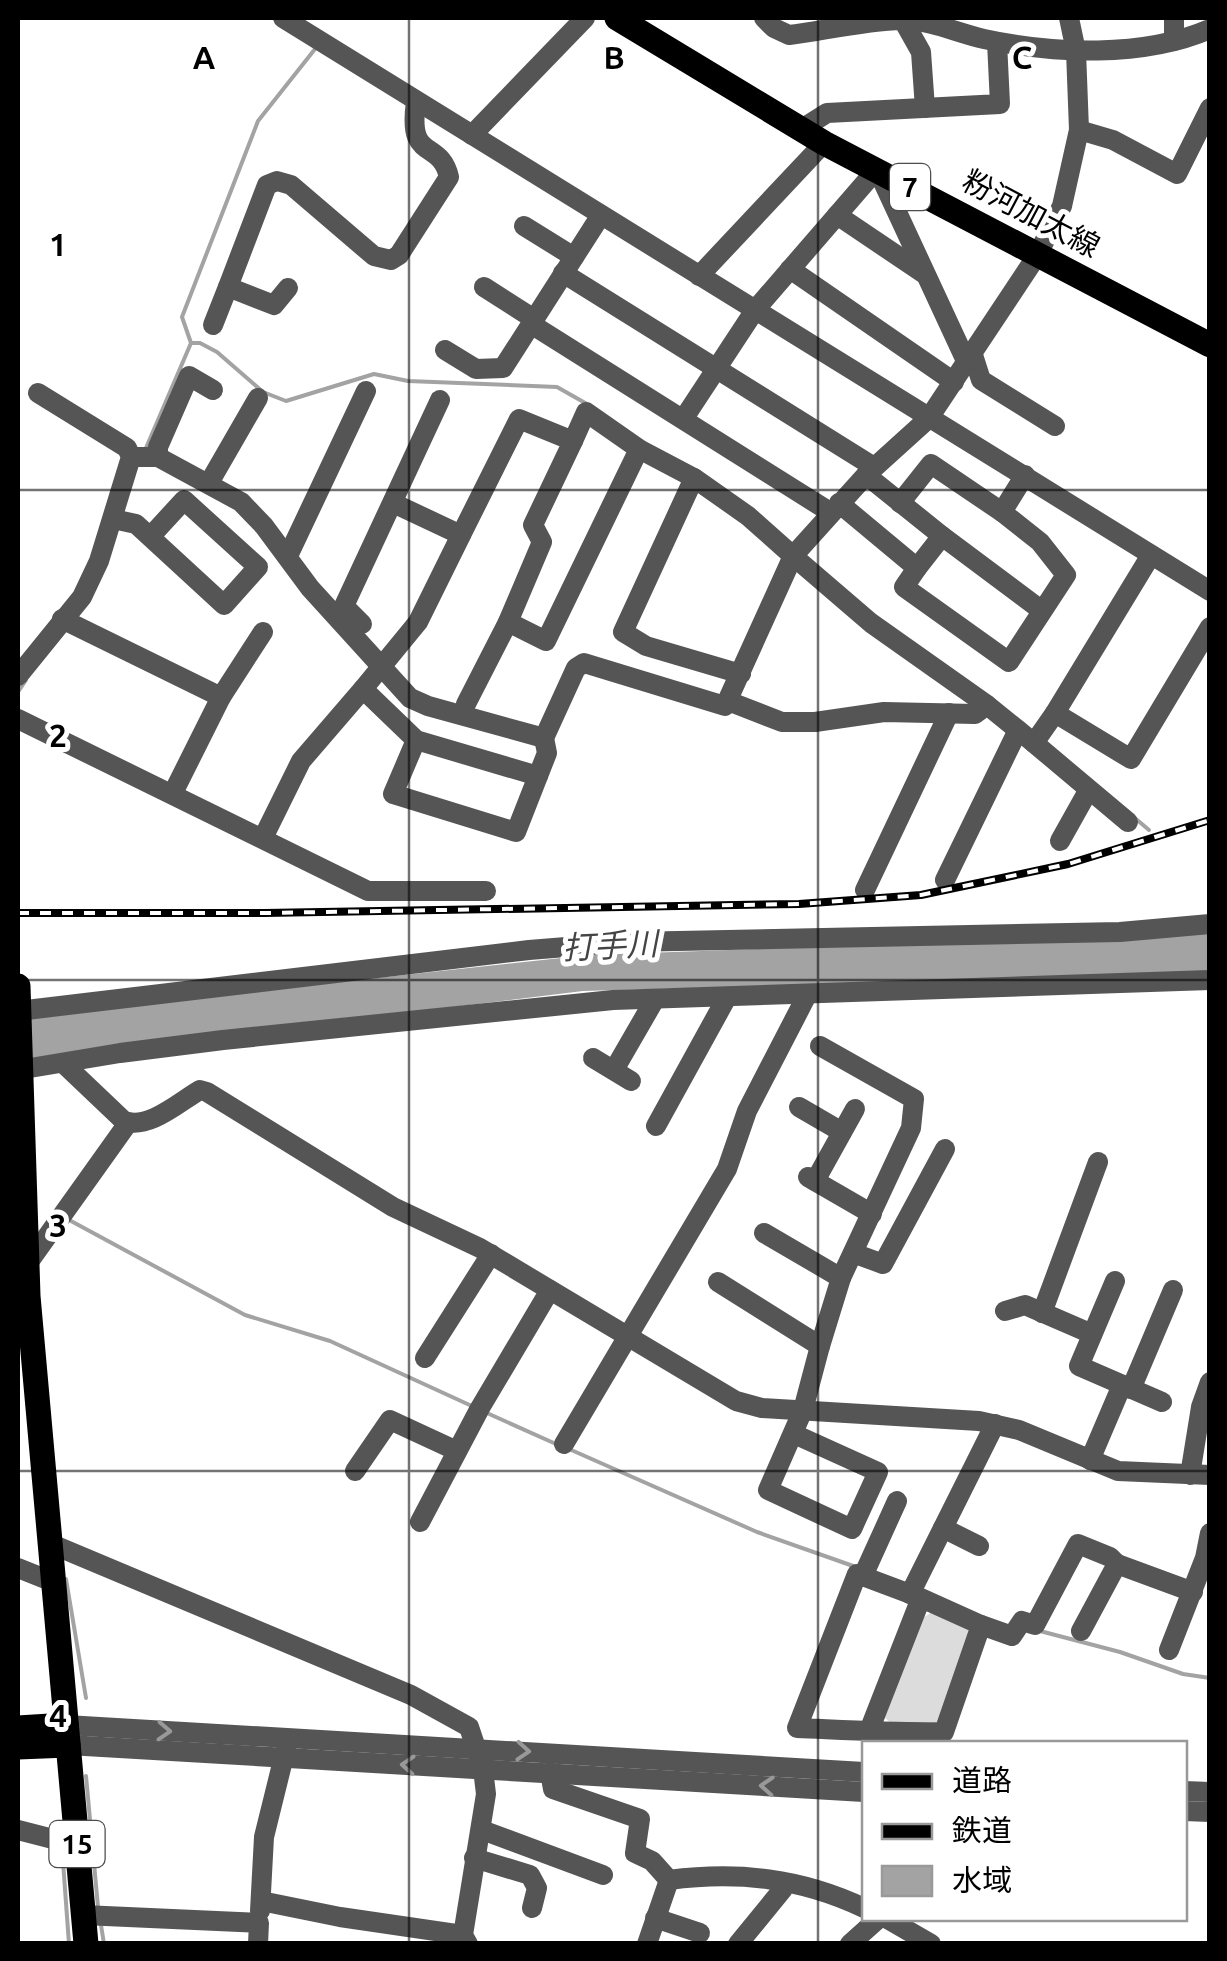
<svg xmlns="http://www.w3.org/2000/svg" width="1227" height="1961" viewBox="0 0 1227 1961" font-family="Ubuntu,'Noto Sans JP',sans-serif">
<style>
.green{fill:#dcdcdc}
.water{fill:#a3a3a3}
.lines{fill:none;stroke-linecap:round;stroke-linejoin:round}
.stream{stroke:#a3a3a3;stroke-width:4}
.minor{stroke:#555;stroke-width:20}
.major{stroke:#000;stroke-width:25}
.rail-casing{stroke:#000;stroke-width:8}
.rail{stroke:#fff;stroke-width:4;stroke-dasharray:11;stroke-linecap:butt}
.oneway{stroke:#999}
.grid{fill:none;stroke:#000;stroke-width:2.5;stroke-opacity:0.55}
.labels{text-anchor:middle;stroke-width:10;stroke-linejoin:round;paint-order:stroke}
.shield{fill:#fff;stroke:#4c4c4c;stroke-width:2.5}
.shield-label{font-size:28px;font-weight:bold;fill:#000}
.street-label{font-size:30px;fill:#000;stroke:#fff}
.water-label{font-size:32px;font-style:italic;fill:#444;stroke:#fff}
.grid-label{font-size:32px;text-anchor:middle;font-weight:bold;fill:#000;stroke:#fff;stroke-width:10;stroke-linejoin:round;paint-order:stroke}
</style>
<rect width="100%" height="100%" fill="#fff"/>
<path class="green" d="M932 1612 968 1628 972 1637 940 1722 892 1724 885 1718 921 1619Z"/>
<path class="water" d="M1209 933V974L583 991 18 1060V1017L589 955Z"/>
<g class="lines">
<g class="stream">
<path d="M191 343H200L217 352 263 392 286 401 374 374 408 381 557 387 587 404"/>
<path d="M191 343 182 317 258 121 315 49"/>
<path d="M146 448 191 343"/>
<path d="M18 692 26 680"/>
<path d="M1136 819 1149 830"/>
<path d="M71 1221 245 1315 330 1341 474 1407"/>
<path d="M487 1413 556 1444"/>
<path d="M569 1449 757 1532 856 1567"/>
<path d="M66 1579 86 1698"/>
<path d="M1040 1631 1120 1652 1183 1674 1210 1678"/>
<path d="M86 1776 98 1907"/>
<path d="M62 1848 69 1944"/>
<path d="M101 1925 104 1944"/>
</g>
<g class="minor">
<path d="M283 18 1210 591"/>
<path d="M764 18 774 28 789 35C826 30 865 21 902 20 931 20 957 33 984 39 1053 54 1143 58 1210 29"/>
<path d="M905 18 903 20 921 52 925 108"/>
<path d="M1174 18V41"/>
<path d="M800 130 827 113 1000 104 997 42"/>
<path d="M1079 130 1113 140 1177 174 1210 108"/>
<path d="M472 135 585 18"/>
<path d="M837 215 923 273"/>
<path d="M524 226 574 257"/>
<path d="M790 269 954 382"/>
<path d="M563 273 874 467"/>
<path d="M699 276 824 143"/>
<path d="M484 287 534 319"/>
<path d="M288 288 274 305 228 287 267 185 277 181 291 185 374 256 391 260 399 255 449 177C440 138 407 163 416 102"/>
<path d="M531 324 830 512"/>
<path d="M213 325 228 287"/>
<path d="M445 350 476 369 503 368 601 215"/>
<path d="M973 355 981 380 1055 426"/>
<path d="M684 418 755 310 877 169 967 363"/>
<path d="M573 441 586 412 639 449 694 478"/>
<path d="M131 457H158L241 502 264 526 310 588 410 698 428 706 544 738 576 668 584 663 725 706 793 556 748 516 694 478 623 632 646 646 741 674"/>
<path d="M158 457V447L189 376 213 390"/>
<path d="M866 475 942 536 917 568"/>
<path d="M209 483 258 398"/>
<path d="M839 503 917 568 904 587 1009 662 1066 575 1040 542 1002 512"/>
<path d="M900 503 931 464 1002 512 1025 475"/>
<path d="M113 519 136 524 224 605 258 567 184 500 150 537"/>
<path d="M461 535 519 419 573 441 533 525 542 542 508 622"/>
<path d="M942 536 1041 610"/>
<path d="M1151 555 1055 713 1131 759 1210 627"/>
<path d="M288 556 366 391"/>
<path d="M62 619 221 697 263 632"/>
<path d="M362 624 344 606 440 400"/>
<path d="M18 676 82 597 99 561 131 457 127 448 38 393"/>
<path d="M363 689 418 622 461 535 393 503"/>
<path d="M728 701 782 722H815L884 712 975 714 987 705 1034 743 1055 713"/>
<path d="M466 704 508 622 546 641 639 449"/>
<path d="M987 705 871 623 793 556 866 475 929 418 1038 254 1062 206 1079 130 1076 51 1069 18"/>
<path d="M18 719 368 891H486"/>
<path d="M416 740 393 794 516 832 547 753 544 738"/>
<path d="M1034 743 1128 822"/>
<path d="M173 793 221 697"/>
<path d="M263 838 301 761 363 689 416 740 538 776"/>
<path d="M1060 841 1088 791"/>
<path d="M945 880 1018 730"/>
<path d="M865 890 949 713"/>
<path d="M18 1011 529 950 628 942 1120 932 1210 924"/>
<path d="M820 1046 914 1099 911 1128 841 1278"/>
<path d="M593 1058 631 1081"/>
<path d="M63 1063 124 1121C149 1130 179 1102 200 1090L207 1092 393 1207 480 1248 736 1401 762 1408 979 1421 1019 1430 1118 1471 1210 1475"/>
<path d="M18 1070 120 1053 223 1040 613 1000 1210 980"/>
<path d="M614 1070 655 999"/>
<path d="M799 1107 842 1132"/>
<path d="M656 1126 727 997"/>
<path d="M808 1177 872 1214"/>
<path d="M815 1181 855 1109"/>
<path d="M764 1233 841 1278 820 1346"/>
<path d="M853 1253 883 1264 945 1149"/>
<path d="M26 1266 128 1123"/>
<path d="M1115 1281 1079 1366 1162 1402"/>
<path d="M718 1282 820 1346 803 1410 768 1490 852 1529 878 1472 794 1434"/>
<path d="M1005 1311 1025 1305 1092 1334"/>
<path d="M1042 1313 1098 1162"/>
<path d="M425 1358 491 1254"/>
<path d="M1131 1389 1173 1290"/>
<path d="M564 1444 727 1169 747 1111 807 995"/>
<path d="M1090 1460 1122 1385"/>
<path d="M355 1471 390 1420 457 1451"/>
<path d="M1190 1475 1201 1407 1210 1382"/>
<path d="M420 1522 480 1408 550 1290"/>
<path d="M943 1528 979 1546"/>
<path d="M49 1543 411 1695 469 1727 483 1769 486 1794 463 1935 468 1944"/>
<path d="M1117 1564 1193 1592"/>
<path d="M18 1568 53 1582"/>
<path d="M863 1576 897 1501"/>
<path d="M910 1594 995 1424"/>
<path d="M981 1625 1012 1636 1022 1621 1035 1625 1078 1544 1110 1557 1117 1564 1081 1631"/>
<path d="M1169 1650 1205 1558 1210 1533"/>
<path d="M66 1725 864 1772"/>
<path d="M869 1731 921 1598 981 1625 944 1732C895 1733 846 1730 797 1728L857 1574 921 1598"/>
<path d="M68 1745 864 1792"/>
<path d="M550 1772 553 1789 640 1819 635 1853 652 1861 669 1880C738 1871 801 1878 864 1908"/>
<path d="M1184 1791 1210 1792"/>
<path d="M1184 1811 1210 1812"/>
<path d="M18 1830 53 1839 76 1837"/>
<path d="M482 1830 603 1875"/>
<path d="M474 1858 530 1875 537 1888 532 1908"/>
<path d="M261 1901 340 1917 463 1935"/>
<path d="M260 1911 264 1837 286 1748"/>
<path d="M83 1915 259 1923 258 1944"/>
<path d="M655 1918 700 1933"/>
<path d="M886 1918 931 1944"/>
<path d="M647 1944 669 1880"/>
<path d="M738 1944 783 1889"/>
<path d="M850 1944 879 1918"/>
</g>
<g class="major">
<path d="M617 18 824 143 1210 345"/>
<path d="M18 986 28 1296 86 1944"/>
<path d="M18 1728 66 1725"/>
<path d="M18 1747 68 1745"/>
</g>
<g class="rail-casing">
<path id="rail" d="M18 913H264L799 904 921 895 1068 864 1210 820"/>
</g>
<use href="#rail" class="rail"/>
</g>
<defs><path id="oneway-chevron" d="M-2-3.5L2.5 0L-2 3.5" fill="none" stroke-width="1.6" stroke-linecap="round" stroke-linejoin="round" transform="scale(2.5)"/></defs>
<g class="oneway">
<use href="#oneway-chevron" transform="translate(164 1731) rotate(3)"/>
<use href="#oneway-chevron" transform="translate(523 1751) rotate(4)"/>
<use href="#oneway-chevron" transform="translate(408 1765) rotate(-176)"/>
<use href="#oneway-chevron" transform="translate(767 1786) rotate(-176)"/>
</g>
<path class="grid" d="M409 18V1944M818 18V1944M18 490H1210M18 980H1210M18 1471H1210"/>
<g class="labels">
<g class="shield">
<rect x="890" y="164" width="40" height="46" rx="8"/>
<rect x="49.5" y="1821" width="55" height="46" rx="8"/>
</g>
<g class="shield-label">
<text x="910" y="197">7</text>
<text x="77" y="1854">15</text>
</g>
<g class="street-label">
<text transform="translate(1031 214) rotate(28)" y="10">粉河加太線</text>
</g>
<g class="water-label">
<text transform="translate(610 946) rotate(-3)" y="11">打手川</text>
</g>
</g>
<g class="grid-label">
<text x="204" y="69">A</text>
<text x="614" y="69">B</text>
<text x="1022" y="69">C</text>
<text x="58" y="256">1</text>
<text x="58" y="747">2</text>
<text x="58" y="1237">3</text>
<text x="58" y="1727">4</text>
</g>
<rect width="1227" height="1961" fill="none" stroke="#000000" stroke-width="40"/>
<rect x="862" y="1741" width="325" height="180" fill="#ffffff" stroke="#999999" stroke-width="2.5"/>
<rect x="882" y="1774" width="50" height="15" fill="#000000" stroke="#999999" stroke-width="2.5"/>
<text x="952" y="1791" font-size="30" fill="#000000">道路</text>
<rect x="882" y="1824" width="50" height="15" fill="#000000" stroke="#999999" stroke-width="2.5"/>
<text x="952" y="1841" font-size="30" fill="#000000">鉄道</text>
<rect x="882" y="1866" width="50" height="30" fill="#a3a3a3" stroke="#999999" stroke-width="2.5"/>
<text x="952" y="1891" font-size="30" fill="#000000">水域</text>
</svg>
